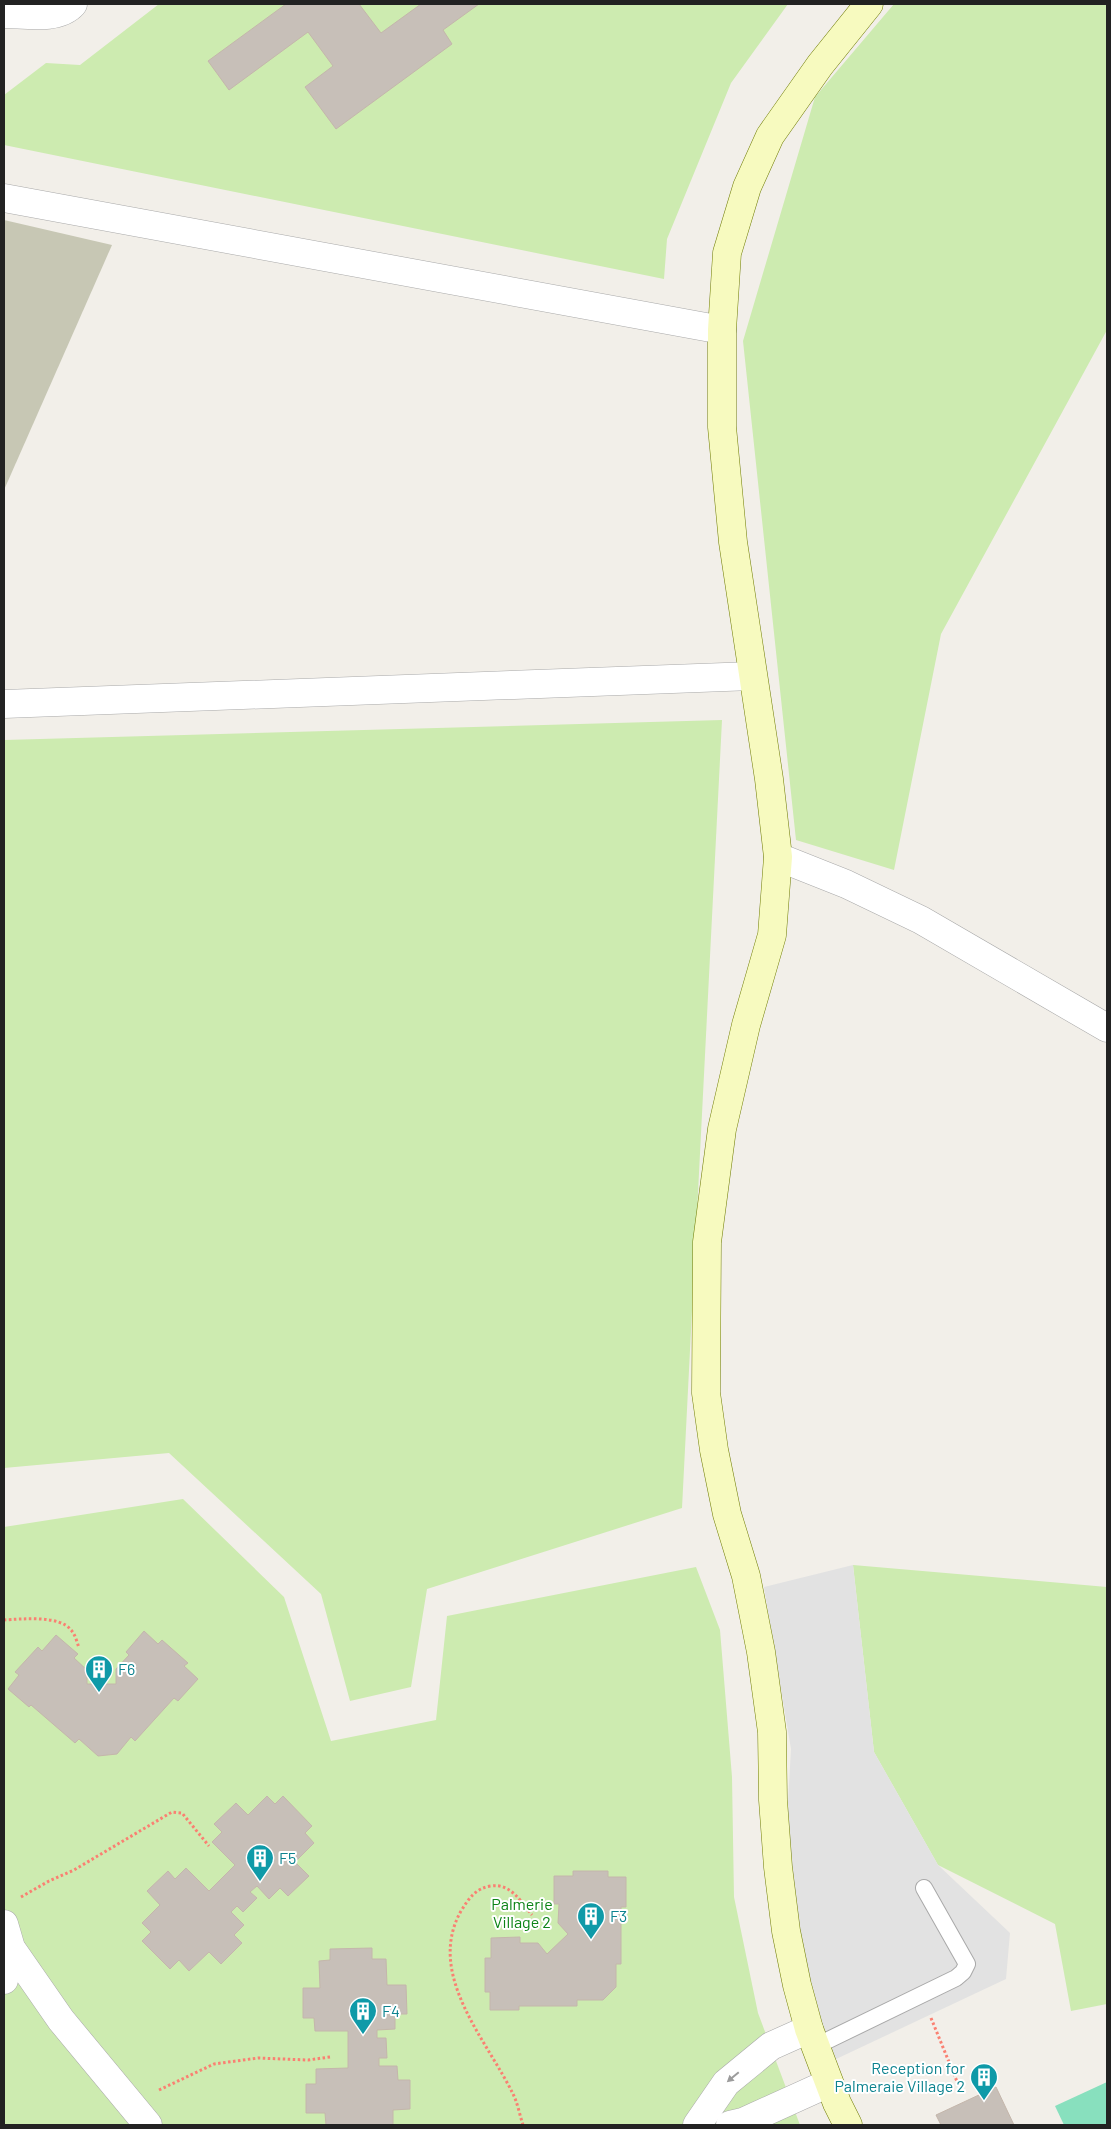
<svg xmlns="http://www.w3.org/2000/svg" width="1111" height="2129" viewBox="0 0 1111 2129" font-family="Barlow,sans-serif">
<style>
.construction{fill:#c7c7b4}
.grass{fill:#cdebb0}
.pitch{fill:#88e0be}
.parking{fill:#e2e2e2}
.building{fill:#c7bfb8;stroke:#c4b6ab}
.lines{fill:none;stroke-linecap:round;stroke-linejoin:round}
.lane-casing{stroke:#a9a9a9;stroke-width:18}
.street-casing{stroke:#a9a9a9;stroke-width:29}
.secondary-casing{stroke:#707d05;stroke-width:29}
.path{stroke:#fa8072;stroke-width:3;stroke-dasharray:2.5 2.5;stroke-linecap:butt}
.lane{stroke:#fff;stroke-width:16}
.street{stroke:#fff;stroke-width:28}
.secondary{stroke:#f7fabf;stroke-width:28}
.oneway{fill:#9c9c9c}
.labels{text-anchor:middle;stroke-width:4;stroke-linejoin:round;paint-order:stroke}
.culture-label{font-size:16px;fill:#0d838f;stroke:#fff;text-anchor:start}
.park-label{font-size:16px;fill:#0c8416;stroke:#fff}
</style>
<rect width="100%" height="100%" fill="#f2efe9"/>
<path class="construction" d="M4 220 112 245 4 490Z"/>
<g class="grass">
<path d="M159 4H788L731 83 667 239 664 279 4 145V95L46 63 80 65Z"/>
<path d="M894 4H1107V330L941 634 894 870 796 840 743 341 815 97Z"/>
<path d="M722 720 682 1508 427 1589 411 1687 350 1701 321 1594 169 1453 4 1468V740Z"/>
<path d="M183 1499 284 1597 331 1741 436 1720 447 1616 696 1567 720 1630 732 1777 734 1897 758 2013 800 2125H4V1527Z"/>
<path d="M853 1565 1107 1587V2004L1071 2011 1055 1924 938 1865 874 1752Z"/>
</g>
<path class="pitch" d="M1107 2082V2125H1064L1055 2106Z"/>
<path class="parking" d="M853 1565 874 1752 938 1865 1010 1933 1006 1979 834 2060 825 2035 783 1892 791 1749 764 1587Z"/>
<g class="building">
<path d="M286 4H359L381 33 421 4H479L443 30 452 44 336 129 305 87 333 66 308 32 229 90 208 61Z"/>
<path d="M144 1631 158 1644 162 1640 188 1663 184 1666 198 1679 178 1701 174 1698 135 1741 131 1737 117 1754 98 1756 79 1739 75 1743 31 1705 29 1707 8 1689 19 1675 15 1672 38 1647 42 1651 56 1635 78 1654 74 1658 87 1670V1684H116V1669L129 1655 126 1652Z"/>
<path d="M267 1796 275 1804 283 1796 312 1826 305 1833 314 1843 295 1862 309 1876 288 1896 280 1888 269 1899 257 1886 250 1892 257 1898 243 1912 237 1906 231 1912 244 1925 234 1935 242 1943 221 1964 209 1952 189 1971 179 1960 170 1969 142 1941 151 1932 142 1923 160 1905 147 1891 168 1871 175 1879 186 1868 209 1891 235 1865 212 1842 222 1832 214 1824 236 1803 248 1815Z"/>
<path d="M573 1871H608V1877H626V1907H621V1964H616V1987L603 2000H577V2006H519V2010H490V1992H485V1958H491V1938L520 1937V1943H538L547 1954 568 1934 558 1923 559 1904H554V1876H573Z"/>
<path d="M372 1948V1959H386L387 1985H406L407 2014H395V2029L377 2030V2038H386L387 2058H379V2066H397L398 2080H410V2109L393 2110V2125H326L325 2113H306V2084H316V2069L348 2068V2031H315L314 2018H303V1988H320L319 1961 330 1960V1949Z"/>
<path d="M996 2087 1014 2125H941L936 2115Z"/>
</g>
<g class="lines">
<g class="lane-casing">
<path id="lane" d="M816 2046 956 1978 963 1972 967 1964 924 1888"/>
</g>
<g class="street-casing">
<g id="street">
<path d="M4 14C24 14 58 21 73 4"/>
<path d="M4 198 722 330"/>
<path d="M4 704 752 676"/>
<path d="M778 857 846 884 921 920 1107 1028"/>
<path d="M4 1924 11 1948 61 2020 148 2125"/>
<path d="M4 1980 11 1948"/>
<path d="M697 2125 726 2083 771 2046 809 2029"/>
<path d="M730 2125 743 2122 829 2083"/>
</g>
</g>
<g class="secondary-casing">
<path id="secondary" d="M848 2125 837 2103 809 2029 797 1985 786 1931 778 1867 773 1800 772 1732 761 1652 746 1576 727 1514 714 1450 706 1393 707 1242 722 1129 746 1025 772 935 778 857 769 779 733 542 722 427V330L727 253 747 187 770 136 820 65 869 4"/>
</g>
<g class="path">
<path d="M4 1620C21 1619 60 1615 71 1630 75 1634 77 1642 79 1648"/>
<path d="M21 1897 49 1881 74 1870 172 1812 182 1813 209 1846"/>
<path d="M931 2018 958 2084"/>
<path d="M159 2090 214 2064 258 2058 308 2060 330 2057"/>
<path d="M523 2125C520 2116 518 2105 514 2096 488 2041 425 1975 461 1911 469 1898 476 1888 491 1886 511 1883 521 1902 532 1915"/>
</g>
<use href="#lane" class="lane"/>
<use href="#street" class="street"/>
<use href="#secondary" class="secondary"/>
</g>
<defs><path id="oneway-solid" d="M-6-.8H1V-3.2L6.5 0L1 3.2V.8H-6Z" transform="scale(1.25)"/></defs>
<use class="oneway" href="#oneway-solid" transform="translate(733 2077) rotate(140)"/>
<defs>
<g id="building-pin" transform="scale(1.4375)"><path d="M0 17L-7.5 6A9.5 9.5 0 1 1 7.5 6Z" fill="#0f9aa8" stroke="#fff"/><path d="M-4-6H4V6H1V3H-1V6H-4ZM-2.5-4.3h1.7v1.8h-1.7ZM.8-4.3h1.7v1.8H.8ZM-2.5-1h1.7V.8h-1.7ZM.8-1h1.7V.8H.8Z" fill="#fff"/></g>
</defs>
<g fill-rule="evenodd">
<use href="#building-pin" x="99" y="1669"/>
<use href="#building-pin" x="260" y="1858"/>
<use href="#building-pin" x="591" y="1916"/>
<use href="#building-pin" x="363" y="2011"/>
<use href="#building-pin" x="984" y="2077"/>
</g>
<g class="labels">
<g class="culture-label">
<text x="118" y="1675">F6</text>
<text x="279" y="1864">F5</text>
<text x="610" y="1922">F3</text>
<text x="382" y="2017">F4</text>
<text x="965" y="2074" text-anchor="end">Reception for<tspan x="965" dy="18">Palmeraie Village 2</tspan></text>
</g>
<g class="park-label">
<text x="522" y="1910">Palmerie<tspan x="522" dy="18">Village 2</tspan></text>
</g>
</g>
<rect width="1111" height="2129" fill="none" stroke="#222222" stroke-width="10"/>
</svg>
